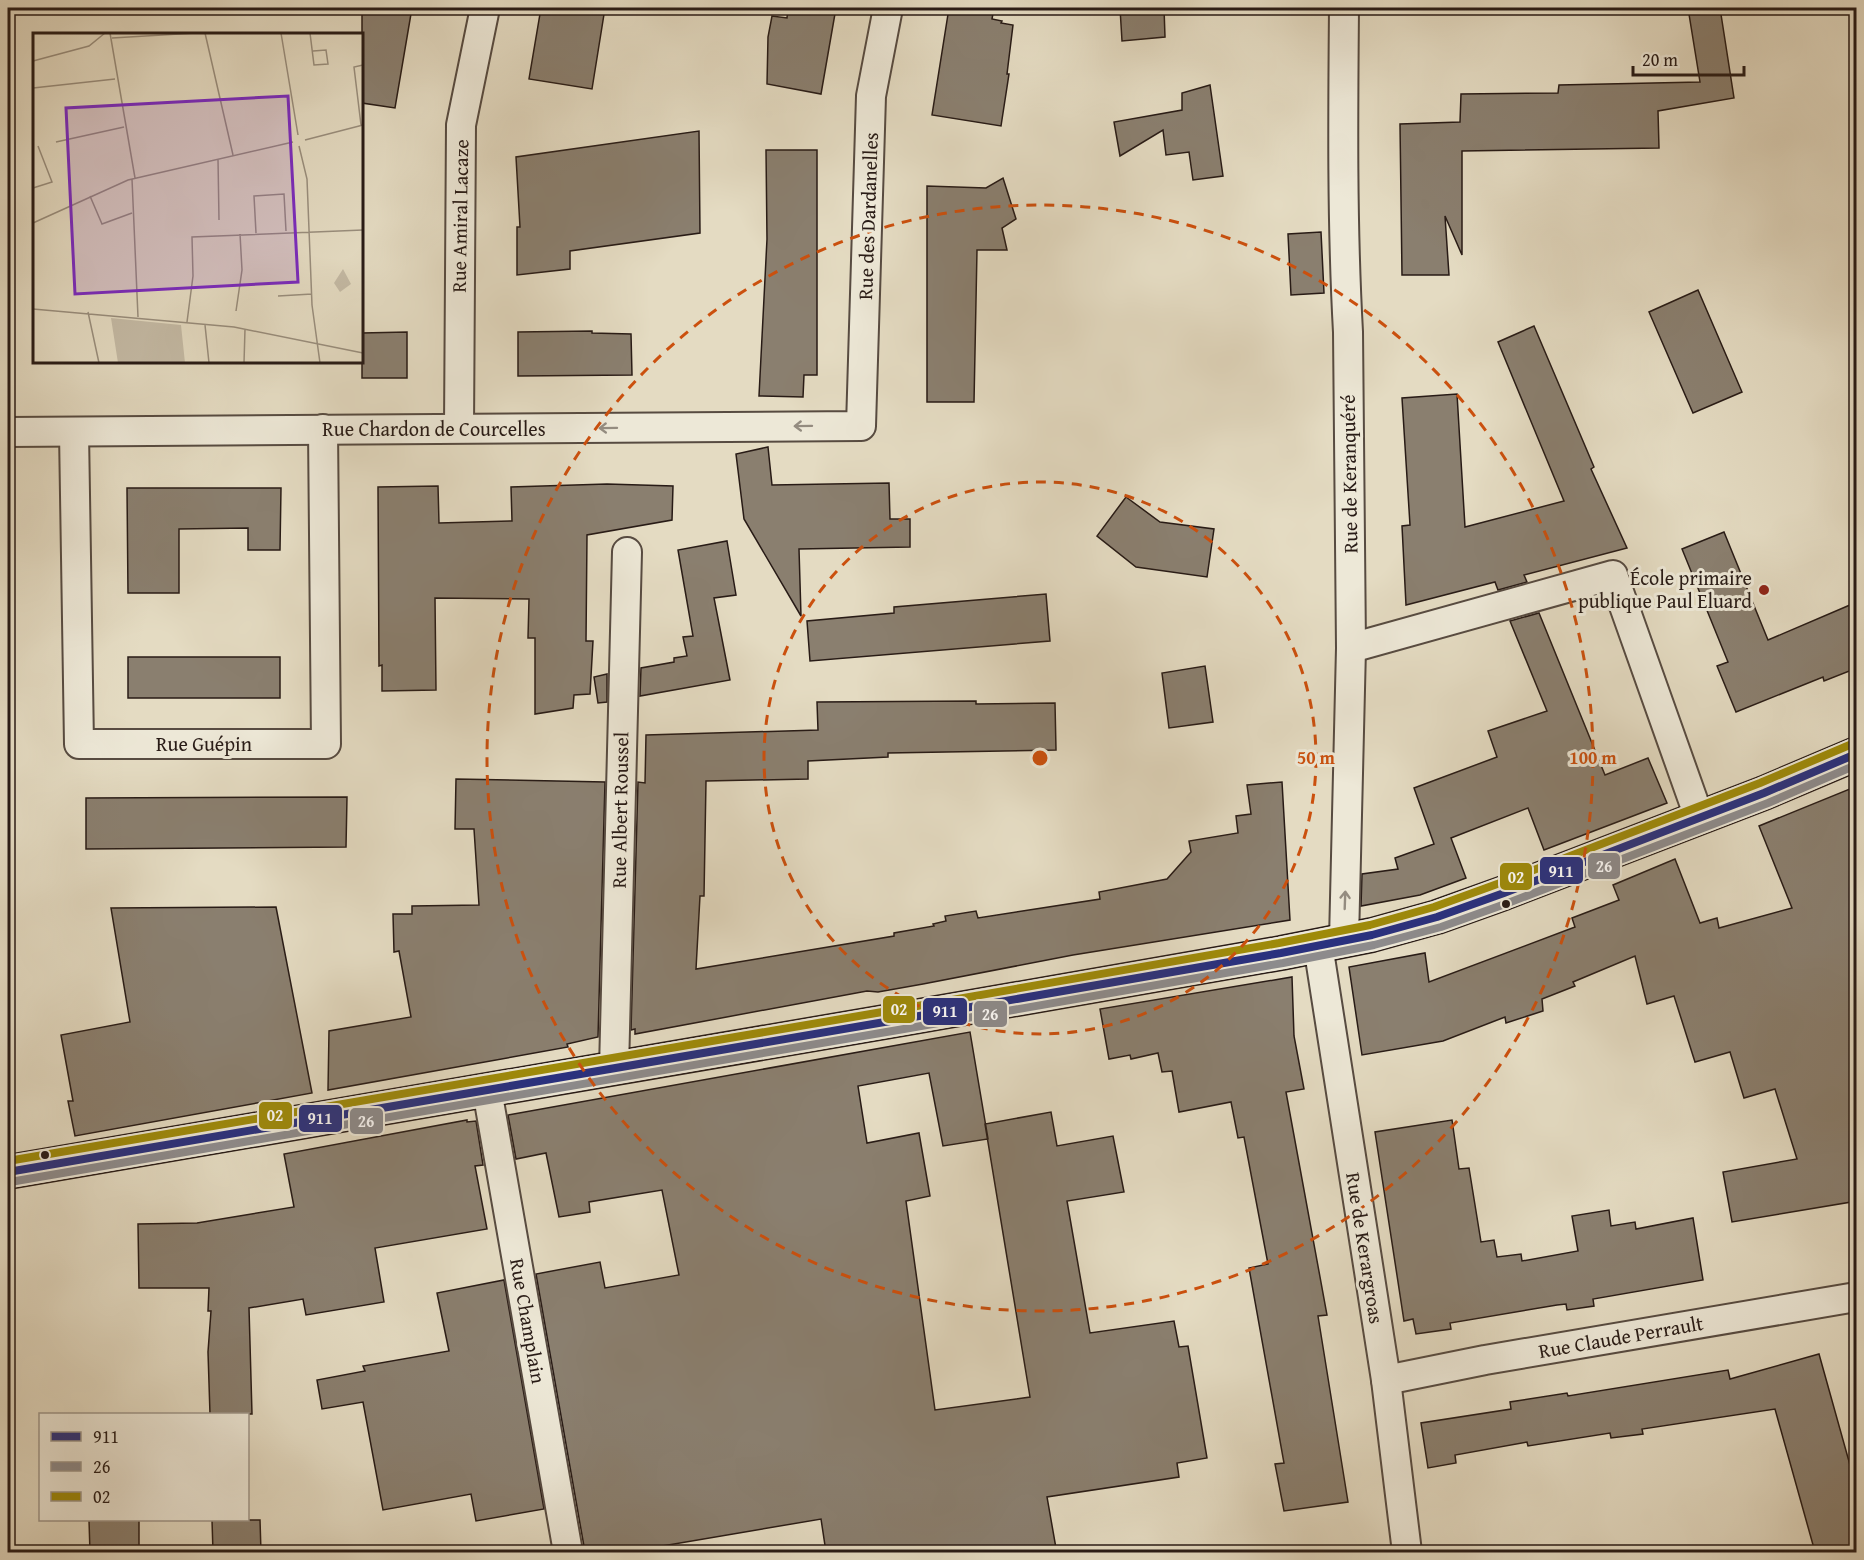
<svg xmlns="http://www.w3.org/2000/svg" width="1864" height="1560" viewBox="0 0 1864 1560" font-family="'Gentium Book Plus',serif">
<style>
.building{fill:#8a7f6f;stroke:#281b16;stroke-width:1.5}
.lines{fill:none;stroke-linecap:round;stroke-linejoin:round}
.minor-casing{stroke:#574b41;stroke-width:32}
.secondary-casing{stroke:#281b16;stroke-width:36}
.minor{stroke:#ede8d7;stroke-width:28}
.secondary{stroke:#ede8d7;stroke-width:33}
.bus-1-casing{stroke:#ede8d7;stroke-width:12}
.bus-2-casing{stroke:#ede8d7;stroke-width:12}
.bus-3-casing{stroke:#ede8d7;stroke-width:12}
.bus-1{stroke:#2a317e;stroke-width:8}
.bus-2{stroke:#8d8b8c;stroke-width:8}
.bus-3{stroke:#9e8a0a;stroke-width:8}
.oneway{stroke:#948c80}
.ring{fill:none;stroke:#cb500e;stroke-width:3;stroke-dasharray:10 8}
.poi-dot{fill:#8f2418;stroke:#ede8d7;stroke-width:2}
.bus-dot{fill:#281b16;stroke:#ede8d7;stroke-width:2}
.labels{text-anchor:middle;stroke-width:6;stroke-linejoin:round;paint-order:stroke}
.street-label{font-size:20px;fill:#281b16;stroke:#ede8d7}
.poi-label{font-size:20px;fill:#281b16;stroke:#ede8d7;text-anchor:end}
.inset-road{fill:none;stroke:#998e7d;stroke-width:1.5}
.view{fill:#7b2cbf;fill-opacity:0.15;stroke:#7b2cbf;stroke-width:3}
.inset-edge{fill:none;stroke:#281b16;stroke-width:3}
.centre{fill:#cb500e;stroke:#ede8d7;stroke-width:3}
.ring-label{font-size:18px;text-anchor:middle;font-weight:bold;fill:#cb500e;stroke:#ede8d7;stroke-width:6;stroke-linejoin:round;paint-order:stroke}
.line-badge{stroke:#ede8d7;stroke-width:2}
.badge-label{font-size:16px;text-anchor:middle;font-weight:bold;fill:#fff}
</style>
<rect width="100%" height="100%" fill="#e4dbc2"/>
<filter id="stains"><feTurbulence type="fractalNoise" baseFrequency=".00333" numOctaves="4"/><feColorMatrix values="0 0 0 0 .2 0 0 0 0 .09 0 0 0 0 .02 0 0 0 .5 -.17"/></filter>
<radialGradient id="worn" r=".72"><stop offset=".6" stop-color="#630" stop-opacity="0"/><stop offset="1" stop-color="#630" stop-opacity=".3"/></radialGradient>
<g class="building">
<path d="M362 8H412L395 108 362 103Z"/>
<path d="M541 8H605L592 89 529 79Z"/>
<path d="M788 8H836L821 94 767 84 768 37 772 16 787 18Z"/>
<path d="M949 8H994L992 19 1002 21 1001 23 1013 25 1007 74H1009L1001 126 932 115Z"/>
<path d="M1120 8H1164L1165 37 1122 41Z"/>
<path d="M1688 8H1720L1734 98 1658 111 1659 148 1462 151V255L1445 216 1449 275H1402L1400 124 1460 122 1461 94 1558 93 1559 85 1700 82Z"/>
<path d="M1210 85 1223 176 1193 180 1189 152 1166 155 1163 130 1120 156 1114 122 1182 110V93Z"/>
<path d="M699 131 700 233 570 251V269L517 275V227H520L516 157Z"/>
<path d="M766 150H817V375H804L803 397 759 396 767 239Z"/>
<path d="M1003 178 1016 219 1002 228 1007 250H977L974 402H927V186L986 188Z"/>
<path d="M1321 232 1324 293 1291 295 1288 234Z"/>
<path d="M1698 290 1742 392 1693 413 1649 312Z"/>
<path d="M1534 326 1594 467 1591 469 1627 548 1524 575 1527 582 1498 590 1495 582 1406 605 1402 526 1410 525 1402 398 1457 394 1465 527 1564 501 1498 342Z"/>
<path d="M592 331V333L631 334 632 375 518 376V332Z"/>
<path d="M407 332V378H362V333Z"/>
<path d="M768 447 772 485 889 483 890 519H910V547L799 549 801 616 744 519 736 454Z"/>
<path d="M607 484 673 486 672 520 587 535 586 641H593L590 694 574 695 573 708 535 714V638H528L529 599 435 598 436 690 382 691V665L379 666 378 487 438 486 439 523 512 521 511 487Z"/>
<path d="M127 488H281L280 550H248V528L179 529V593H128Z"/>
<path d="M1126 497 1160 522 1214 529 1207 577 1136 567 1097 536Z"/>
<path d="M1724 532 1768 640 1857 602V668L1824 681 1823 677 1736 712 1717 666 1728 662 1682 549Z"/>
<path d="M727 541 736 595 714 598 730 680 640 696 641 668 674 662V658L687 656 683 637 693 636 678 550Z"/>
<path d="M1046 594 1050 641 810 661 807 621 894 613V607Z"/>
<path d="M1539 613 1605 775 1648 758 1667 803 1544 850 1528 808 1451 838 1466 878 1420 895 1361 906 1362 874 1398 869 1395 858 1434 844 1414 788 1497 757 1488 731 1547 711 1510 621Z"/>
<rect x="128" y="657" width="152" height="41"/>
<path d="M1205 666 1213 722 1169 728 1162 673Z"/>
<path d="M607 674V702L598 703 594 677Z"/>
<path d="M976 701V704L1055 703 1056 750 888 753V757L808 761V779L706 781 704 896H700L696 969 894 936V933L934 926 933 924 946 921 945 916 976 911 978 918 1100 899 1099 892 1167 879 1191 852 1189 841 1238 833 1236 816 1251 814 1247 785 1282 782 1290 920 1073 955 923 984 878 992 867 991 635 1034V1029L631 1030 638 782 645 783 646 735 818 730 817 702Z"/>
<path d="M456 779 605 782 598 1037 567 1044 568 1047 328 1090 329 1031 411 1017 399 951 394 952 393 914H412V906L479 905 474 829H455Z"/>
<path d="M1857 786V1201L1732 1222 1723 1172 1797 1159 1775 1089 1744 1098 1730 1052 1695 1062 1674 996 1647 1004 1635 956 1573 982 1575 986 1542 999 1543 1011 1506 1023 1505 1017 1443 1041 1362 1055 1349 967 1425 953 1429 982 1575 927 1572 918 1619 900 1613 885 1675 859 1700 923 1717 918 1719 928 1792 908 1759 826Z"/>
<path d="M347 797 346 847 86 849V798Z"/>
<path d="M276 907 312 1093 75 1136 68 1101H73L61 1035 130 1022 111 908Z"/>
<path d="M1292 977 1294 1036 1304 1089 1286 1092 1327 1315 1318 1316 1348 1502 1284 1511 1275 1464 1284 1463 1249 1268 1268 1264 1244 1137 1238 1138 1231 1102 1179 1112 1172 1071 1162 1072 1158 1053 1131 1059 1130 1055 1109 1059 1100 1009Z"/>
<path d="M970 1032 988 1139 943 1146 929 1073 858 1086 867 1143 919 1133 930 1196 906 1201 935 1410 1030 1397 985 1124 1051 1112 1057 1146 1113 1136 1124 1192 1067 1201 1090 1333 1174 1321 1179 1347 1188 1346 1207 1458 1177 1463 1179 1477 1047 1497 1056 1548 1028 1552H826L821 1519 627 1552H585L536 1274 600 1262 605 1288 679 1275 662 1190 589 1202 590 1212 559 1217 546 1153 516 1159 508 1115Z"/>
<path d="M467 1120V1122L476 1121 483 1165 475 1166 487 1229 375 1248 384 1302 306 1315 303 1299 249 1308 252 1414H210L208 1352 211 1311H208L209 1288H139L138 1224 197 1223 294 1207 284 1154Z"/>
<path d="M1452 1120 1459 1169 1469 1168 1481 1242 1494 1240 1497 1257 1521 1254 1522 1261 1578 1251 1572 1216 1609 1210 1611 1226 1635 1222 1636 1229 1693 1218 1703 1280 1593 1299 1594 1306 1567 1310 1566 1304 1557 1305 1450 1323 1451 1329 1416 1334 1413 1319 1404 1321 1375 1132Z"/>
<path d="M504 1280 544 1509 476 1521 471 1494 383 1510 363 1402 322 1409 317 1380 365 1371 363 1366 449 1351 437 1293Z"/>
<path d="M1819 1354 1857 1490V1552H1815L1775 1409 1642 1429 1643 1434 1611 1438 1610 1433 1528 1446 1527 1442 1455 1455 1456 1463 1428 1468 1421 1423 1511 1409 1510 1402 1567 1393 1568 1396 1728 1370 1730 1379Z"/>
<path d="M89 1520H139V1550L90 1552Z"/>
<path d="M212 1520H260L261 1552H213Z"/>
</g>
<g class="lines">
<g class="minor-casing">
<g id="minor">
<path d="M1344 8C1343 116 1342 224 1348 332L1351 648 1344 940"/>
<path d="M459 428 461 125 485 8"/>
<path d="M8 432 861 426 871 96 888 8"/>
<path d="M74 432 79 744H326L323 429"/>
<path d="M1351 648 1613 575 1699 817"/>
<path d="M1318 945 1386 1380 1407 1552"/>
<path d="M614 1069 627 552"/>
<path d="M487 1090 568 1552"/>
<path d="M1386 1380 1485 1360 1856 1297"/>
</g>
</g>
<g class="secondary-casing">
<path id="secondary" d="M8 1172 902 1019 1281 953 1372 935 1437 917 1504 893 1764 793 1856 754"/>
</g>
<use href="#minor" class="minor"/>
<use href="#secondary" class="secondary"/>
<g class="bus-1-casing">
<path id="bus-1" d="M8 1172 902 1019 1281 953 1372 935 1437 917 1504 893 1764 793 1856 754"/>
</g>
<g class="bus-2-casing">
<path id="bus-2" d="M10 1182 904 1029 1283 963 1374 945 1441 927 1508 903 1768 803 1856 765"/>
</g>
<g class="bus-3-casing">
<path id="bus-3" d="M8 1161 900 1009 1279 943 1370 925 1434 907 1500 883 1760 783 1852 744"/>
</g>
<use href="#bus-1" class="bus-1"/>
<use href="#bus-2" class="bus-2"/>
<use href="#bus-3" class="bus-3"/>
</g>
<defs><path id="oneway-shaft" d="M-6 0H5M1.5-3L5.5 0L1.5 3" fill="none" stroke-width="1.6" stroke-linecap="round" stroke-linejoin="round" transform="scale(1.5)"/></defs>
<g class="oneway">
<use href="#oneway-shaft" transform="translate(803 426) rotate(179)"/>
<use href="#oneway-shaft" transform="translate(608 428) rotate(179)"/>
<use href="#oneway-shaft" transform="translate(1345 900) rotate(-88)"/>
</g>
<g class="ring">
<circle cx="1040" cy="758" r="276"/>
<circle cx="1040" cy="758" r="553"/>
</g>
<circle class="poi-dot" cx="1764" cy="590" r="6"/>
<g class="bus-dot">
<circle cx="1506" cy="904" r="5"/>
<circle cx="45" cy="1155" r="5"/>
</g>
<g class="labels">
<g class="street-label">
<text transform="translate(460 216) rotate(-89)" y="7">Rue Amiral Lacaze</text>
<text transform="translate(868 216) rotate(-88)" y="7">Rue des Dardanelles</text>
<text x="434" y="436">Rue Chardon de Courcelles</text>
<text transform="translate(1349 474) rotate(-91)" y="7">Rue de Keranquéré</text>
<text x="204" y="751">Rue Guépin</text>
<text transform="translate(620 810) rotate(-89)" y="7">Rue Albert Roussel</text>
<text transform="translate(1365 1248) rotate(81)" y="7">Rue de Kerargroas</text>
<text transform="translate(528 1321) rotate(80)" y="7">Rue Champlain</text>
<text transform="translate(1621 1337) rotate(-10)" y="7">Rue Claude Perrault</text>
</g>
<g class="poi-label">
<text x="1752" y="585">École primaire<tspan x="1752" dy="23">publique Paul Eluard</tspan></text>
</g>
</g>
<g transform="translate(33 33)">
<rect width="330" height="330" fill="#e4dbc2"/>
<path d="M310 236 318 251 307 259 301 250ZM78 285 148 292 152 330H85Z" fill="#c4baa5"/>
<path class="inset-road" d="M77 0 102 145M172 0 200 122M248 0 265 102M277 0 281 32 295 31 293 17 280 18M79 5 163 0M0 28 56 13 72 0M0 55 82 46M328 92 321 34 330 32M272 107 330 92M23 109 91 94M266 113 274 146 279 272 287 330M185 126 186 187M99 146 105 284M0 155 19 149 5 113M57 163 69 191 99 180M0 190 95 147 260 109M223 200 221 163 251 161 253 198M245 263 279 261M0 276 201 294 330 320M203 278 209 237 207 201M55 279 66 330M154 289 160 243 159 204 330 197M172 292 176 330M211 330 212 296"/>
<path class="view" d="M255 63 265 249 42 261 33 75Z"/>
<rect width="330" height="330" class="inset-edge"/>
</g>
<circle cx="1040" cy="758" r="9" class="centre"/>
<g class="ring-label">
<text x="1316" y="764">50 m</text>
<text x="1593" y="764">100 m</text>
</g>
<g class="line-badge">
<rect x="1587" y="852" width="34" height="28" rx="6" fill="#8d8b8c"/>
<rect x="1539" y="856" width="45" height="29" rx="6" fill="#2a317e"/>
<rect x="1499" y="862" width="34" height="29" rx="6" fill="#9e8a0a"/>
<rect x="882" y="995" width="34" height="29" rx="6" fill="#9e8a0a"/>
<rect x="922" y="997" width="46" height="29" rx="6" fill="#2a317e"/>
<rect x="973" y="1000" width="35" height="28" rx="6" fill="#8d8b8c"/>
<rect x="258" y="1101" width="35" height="29" rx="6" fill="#9e8a0a"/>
<rect x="298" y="1104" width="45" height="29" rx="6" fill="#2a317e"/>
<rect x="349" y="1107" width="35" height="28" rx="6" fill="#8d8b8c"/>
</g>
<g class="badge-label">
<text x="1604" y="872">26</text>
<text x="1561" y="877">911</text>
<text x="1516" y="883">02</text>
<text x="899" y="1015">02</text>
<text x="945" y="1017">911</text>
<text x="990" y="1020">26</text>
<text x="275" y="1121">02</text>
<text x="320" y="1124">911</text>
<text x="366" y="1127">26</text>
</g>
<rect width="1864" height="1560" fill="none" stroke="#e4dbc2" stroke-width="30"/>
<rect x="9" y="9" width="1846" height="1542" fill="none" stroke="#281b16" stroke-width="3"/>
<rect x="15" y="15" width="1834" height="1530" fill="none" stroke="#281b16" stroke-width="1.5"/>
<rect x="39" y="1413" width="210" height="108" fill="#ede8d7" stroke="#9e968a" stroke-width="1.5"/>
<rect x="51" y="1432" width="30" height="9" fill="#2a317e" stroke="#9e968a" stroke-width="1.5"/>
<text x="93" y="1443" font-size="18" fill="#281b16">911</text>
<rect x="51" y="1462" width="30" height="9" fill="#8d8b8c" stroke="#9e968a" stroke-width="1.5"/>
<text x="93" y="1473" font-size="18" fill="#281b16">26</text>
<rect x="51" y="1492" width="30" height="9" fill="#9e8a0a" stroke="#9e968a" stroke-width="1.5"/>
<text x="93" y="1503" font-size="18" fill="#281b16">02</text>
<path d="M1633 66v9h111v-9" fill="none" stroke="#281b16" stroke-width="3"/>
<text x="1642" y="66" font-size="18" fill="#281b16" stroke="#ede8d7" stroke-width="4.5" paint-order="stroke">20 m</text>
<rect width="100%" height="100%" filter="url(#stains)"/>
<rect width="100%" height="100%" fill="url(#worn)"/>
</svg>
